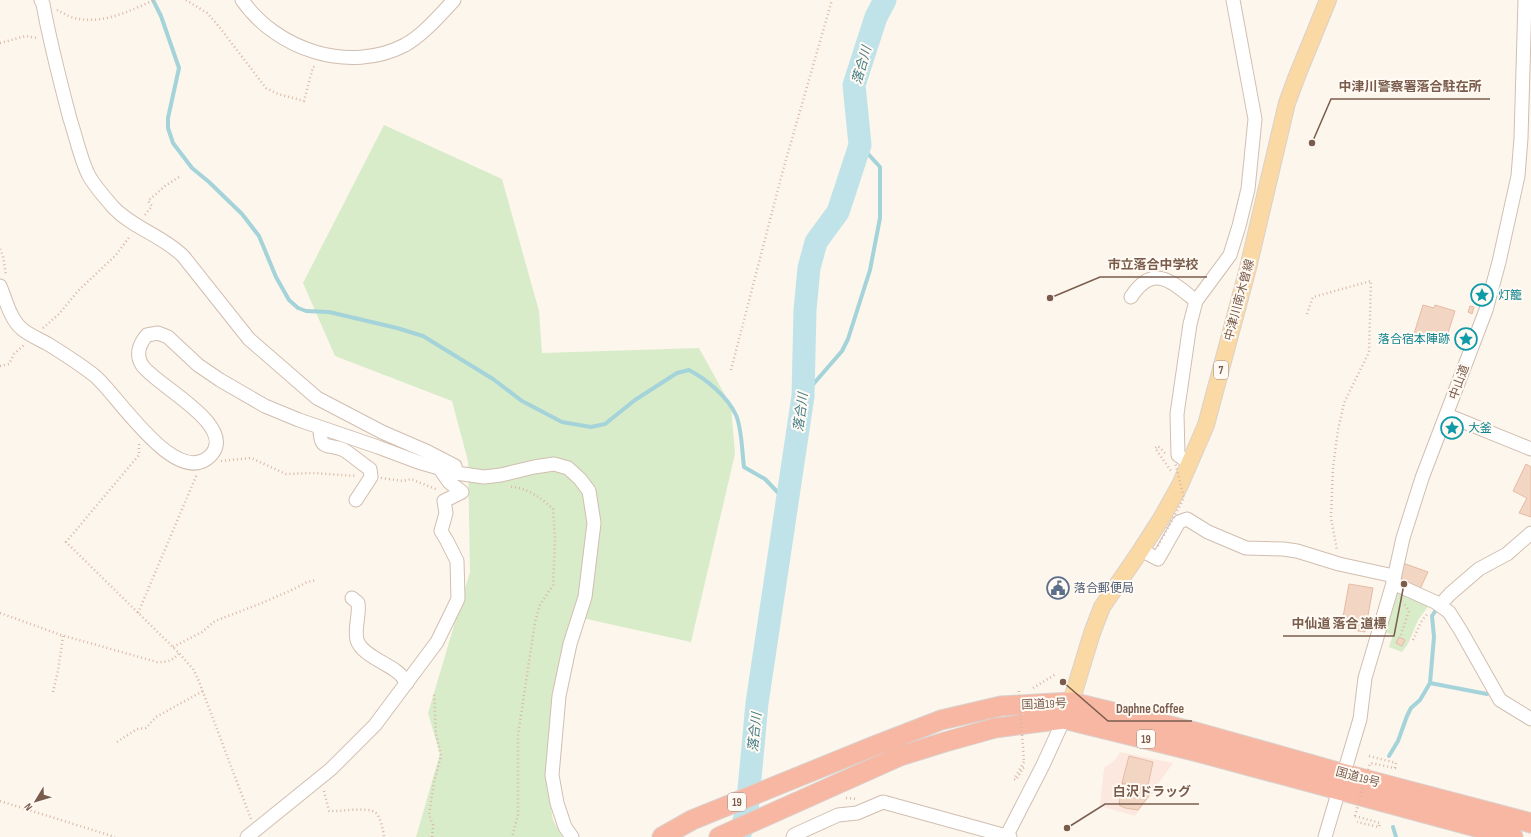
<svg xmlns="http://www.w3.org/2000/svg" width="1531" height="837" viewBox="0 0 1531 837" font-family="'Sofia Sans Condensed','Noto Sans JP',sans-serif">
<style>
.commercial{fill:#fde8e0}
.green{fill:#d8ecc9}
.lines{fill:none;stroke-linecap:round;stroke-linejoin:round}
.stream{stroke:#a5d3da;stroke-width:4}
.river{stroke:#bfe3e8;stroke-width:23}
.building{fill:#f3d5c3;stroke:#e6bba3}
.minor-casing{stroke:#d1beb0;stroke-width:15}
.major-casing{stroke:#dad1cd;stroke-width:18}
.highway-casing{stroke:#dad1cd;stroke-width:21}
.path{stroke:#d9b8a5;stroke-width:2.5;stroke-dasharray:1 3;stroke-linecap:butt}
.minor{stroke:#fff;stroke-width:13}
.major{stroke:#fbd9a5;stroke-width:16}
.highway{stroke:#f7b7a3;stroke-width:19}
.path-bridge{stroke:#d9b8a5;stroke-width:2.5;stroke-dasharray:1 3;stroke-linecap:butt}
.labels{text-anchor:middle;stroke-width:4;stroke-linejoin:round;paint-order:stroke}
.shield{fill:#fffaf3;stroke:#a28b7f;stroke-width:1}
.shield-label{font-size:11px;font-weight:bold;fill:#7a5c4d}
.culture-label{font-size:12px;fill:#0d838f;stroke:#fffaf3;text-anchor:start}
.street-label{font-size:12px;fill:#7a5c4d;stroke:#fffaf3}
.service-label{font-size:12px;fill:#4e5e75;stroke:#fffaf3;text-anchor:start}
.water-label{font-size:13px;font-style:italic;fill:#437c86;stroke:#fffaf3}
.leader{fill:none;stroke:#7a5c4d;stroke-width:1.5}
.callout-dot{fill:#7a5c4d;stroke:#fffaf3;stroke-width:1.5}
.callout-label{font-size:13px;text-anchor:middle;font-weight:bold;fill:#7a5c4d;stroke:#fffaf3;stroke-width:4;stroke-linejoin:round;paint-order:stroke}
</style>
<rect width="100%" height="100%" fill="#fdf6ec"/>
<path class="commercial" d="M1120 752 1173 763 1135 816 1100 806 1104 768 1117 758Z"/>
<g class="green">
<path d="M384 125 502 179 539 311 542 353 699 348 731 406 735 454 691 642 573 616 560 656 551 708 548 761V791L553 820 562 837H416L440 754 428 713 470 572 468 461 452 401 335 356 303 283Z"/>
<path d="M1397 590 1429 605 1418 620 1408 644 1402 652 1389 647 1393 635 1384 632Z"/>
</g>
<g class="lines">
<g class="stream">
<path d="M153 0 161 16 179 68 168 118V128L173 143 192 168 209 182 242 214 259 236 276 277 289 300 298 308 306 311 329 312 397 328 423 336 493 379 522 401 562 422 591 427 605 424 635 400 677 373 689 370C706 379 727 396 736 415 742 429 742 452 744 467L765 479 787 502"/>
<path d="M803 396 842 351 848 339 870 270 880 218V167L860 145"/>
<path d="M1430 683 1487 694"/>
<path d="M1389 756 1398 741 1407 716 1411 708 1420 700 1430 683 1434 637 1432 616 1436 610"/>
<path d="M1393 827 1396 837"/>
</g>
<path class="river" d="M739 837 747 811 757 703 803 396 805 310 809 268 816 242 838 212 860 145 854 85 876 17 885 0"/>
</g>
<g class="building">
<path d="M1423 305 1434 308 1435 305 1455 311 1446 339 1435 336 1433 343 1413 337Z"/>
<path d="M1470 306 1474 307 1472 314 1468 312Z"/>
<path d="M1450 424 1456 426 1453 434 1447 432Z"/>
<path d="M1526 464 1531 467V517L1519 513 1527 498 1513 491Z"/>
<path d="M1403 563 1428 572 1420 589 1407 584 1399 576Z"/>
<path d="M1349 584 1373 588 1365 632 1341 628Z"/>
<path d="M1399 637 1405 640 1402 646 1396 643Z"/>
<path d="M1129 756 1153 762 1147 790 1122 783Z"/>
<path d="M1122 783 1147 790 1149 784 1153 787V791L1138 810 1125 808 1119 805Z"/>
</g>
<g class="lines">
<g class="minor-casing">
<g id="minor">
<path d="M41 0 43 4C50 43 60 81 70 119 76 137 80 157 88 174 93 184 106 199 114 208 133 228 163 236 183 256L249 339 317 398 382 432 428 452 455 466 456 473"/>
<path d="M242 0C277 50 349 74 405 45 424 34 439 16 454 0"/>
<path d="M0 286C6 300 10 319 22 329 29 335 39 339 48 344 64 354 80 364 95 376 117 394 177 491 211 455 238 425 155 385 142 365 135 354 140 343 147 335L158 333 168 337 198 365 220 380 265 406 299 420 378 447 418 462 456 473 484 477 501 475 534 467 554 464 568 468 580 479 589 491 594 523 585 597 570 644 559 696 552 775 557 803 565 827 572 837"/>
<path d="M1131 297C1153 263 1171 281 1196 301"/>
<path d="M1447 415 1531 449"/>
<path d="M320 428C320 452 328 443 344 450 352 455 362 464 370 469L371 477 356 500"/>
<path d="M1189 463 1178 455 1177 414 1190 324 1196 301 1230 255 1239 226 1248 189 1255 119 1233 0"/>
<path d="M1141 550 1158 559 1179 522 1187 519 1208 532 1246 548 1283 549 1297 551 1339 564 1394 576"/>
<path d="M1393 583 1435 602 1449 612 1461 631 1500 700 1531 719"/>
<path d="M352 598 358 603C360 615 354 628 357 640 361 654 386 663 396 671 401 674 404 679 407 683"/>
<path d="M1440 605 1450 594 1479 569 1507 554 1531 533"/>
<path d="M247 837 331 769 375 725 437 642 458 599 457 561 447 541 441 531 446 513 444 501 462 492 449 482 440 469"/>
<path d="M793 837 794 835 838 815 857 813 883 802 1010 837"/>
<path d="M1006 837 1043 765 1064 719"/>
<path d="M1325 837 1360 719 1365 678 1393 583 1403 538 1422 478 1486 310 1499 262 1518 176 1521 138 1525 0"/>
</g>
</g>
<g class="major-casing">
<path id="major" d="M1067 712 1071 702 1092 633 1102 607 1141 550 1161 519 1180 485 1206 425 1248 268 1287 103 1297 76 1328 0"/>
</g>
<g class="highway-casing">
<g id="highway">
<path d="M662 837 692 820 874 746 941 720 1001 706 1071 702 1199 733 1345 774 1531 823"/>
<path d="M719 837 900 756 945 742 995 728 1064 719 1194 751 1513 837"/>
</g>
</g>
<g class="path">
<path d="M186 0 207 13 217 24 266 88 278 94 304 101 313 67 317 66"/>
<path d="M57 10C61 12 66 15 71 17 99 26 128 12 154 0"/>
<path d="M0 43 26 36 37 38"/>
<path d="M145 215 152 206 148 201 165 186 179 177"/>
<path d="M0 249 3 256 6 276"/>
<path d="M1307 314 1313 297 1371 281 1369 352 1344 403 1338 430 1333 467 1331 518 1337 550"/>
<path d="M43 328 59 314 78 291 116 255 130 236"/>
<path d="M0 366 9 364 14 354 24 345"/>
<path d="M731 370 783 170 832 0"/>
<path d="M139 444V455L66 542 179 653 193 669 198 679 251 819"/>
<path d="M1165 453 1158 446 1155 448 1171 471"/>
<path d="M221 461 251 458 286 474 313 473 357 476"/>
<path d="M381 478 403 481 411 479 438 490"/>
<path d="M511 487C526 487 543 499 553 509L555 540 553 585 540 605 535 622 518 735V815L512 837"/>
<path d="M0 613 61 635 157 662C167 662 173 661 179 653"/>
<path d="M138 613 197 474"/>
<path d="M1401 635 1409 611 1403 602"/>
<path d="M1413 640 1421 622 1428 613"/>
<path d="M173 647 202 632 215 621 262 603 296 588 307 582 317 580"/>
<path d="M1033 688 1056 674"/>
<path d="M53 692 58 671 63 636"/>
<path d="M117 742 137 729 146 728 156 717 203 691"/>
<path d="M1369 756 1396 763 1395 768 1370 763"/>
<path d="M1024 762 1014 779 1016 780 1023 768 1026 767"/>
<path d="M324 791 329 811C340 812 369 806 376 813 381 818 383 830 384 837"/>
<path d="M846 798 857 799"/>
<path d="M0 801 115 837"/>
<path d="M1355 816 1380 823 1379 827 1357 822"/>
<path d="M432 837 433 825 429 815 434 782 441 756 436 734 434 692"/>
</g>
<use href="#minor" class="minor"/>
<use href="#major" class="major"/>
<use href="#highway" class="highway"/>
<g class="path-bridge">
<path d="M1158 546 1184 498 1175 462"/>
<path d="M1019 691 1024 762"/>
<path d="M1355 816 1370 763"/>
</g>
</g>
<defs>
<g id="sight-ring" transform="scale(1.15)"><circle r="9.5" fill="#fffaf3" stroke="#0f9aa8" stroke-width="1.5"/><path d="M0-6L1.8-2.2L6-1.7L2.9 1.2L3.7 5.4L0 3.3L-3.7 5.4L-2.9 1.2L-6-1.7L-1.8-2.2Z" fill="#0f9aa8"/></g>
<g id="civic-ring" transform="scale(1.15)"><circle r="9.5" fill="#fffaf3" stroke="#5c6f8a" stroke-width="1.5"/><path d="M-.6-6.5H3V-4.5H.6V-3L4-1V1h2V6H-6V1h2V-1L-.6-3ZM-1.2 2.5V6h2.4V2.5Z" fill="#5c6f8a"/></g>
</defs>
<g fill-rule="evenodd">
<use href="#sight-ring" x="1482" y="295"/>
<use href="#sight-ring" x="1466" y="339"/>
<use href="#sight-ring" x="1452" y="428"/>
<use href="#civic-ring" x="1058" y="588"/>
</g>
<g class="labels">
<g class="shield">
<rect x="1214" y="361" width="14" height="18" rx="3"/>
<rect x="1137" y="730" width="18" height="18" rx="3"/>
<rect x="728" y="793" width="18" height="18" rx="3"/>
</g>
<g class="shield-label">
<text x="1221" y="374">7</text>
<text x="1146" y="743">19</text>
<text x="737" y="806">19</text>
</g>
<g class="culture-label">
<text x="1498" y="299">灯籠</text>
<text x="1450" y="343" text-anchor="end">落合宿本陣跡</text>
<text x="1468" y="432">大釜</text>
</g>
<g class="street-label">
<text transform="translate(1239 300) rotate(-75)" y="4">中津川南木曽線</text>
<text transform="translate(1459 382) rotate(-70)" y="4">中山道</text>
<text transform="translate(1044 704) rotate(-2)" y="4">国道19号</text>
<text transform="translate(1358 777) rotate(15)" y="4">国道19号</text>
</g>
<g class="service-label">
<text x="1074" y="592">落合郵便局</text>
</g>
<g class="water-label">
<text transform="translate(861 65) rotate(-74)" y="5">落合川</text>
<text transform="translate(800 412) rotate(-83)" y="5">落合川</text>
<text transform="translate(754 732) rotate(-84)" y="5">落合川</text>
</g>
</g>
<path class="leader" d="M1312 143L1331 99H1490M1050 298L1100 277H1207M1404 584L1394 636H1283M1063 682L1108 721H1192M1067 828L1105 804H1199"/>
<g class="callout-dot">
<circle cx="1312" cy="143" r="4"/>
<circle cx="1050" cy="298" r="4"/>
<circle cx="1404" cy="584" r="4"/>
<circle cx="1063" cy="682" r="4"/>
<circle cx="1067" cy="828" r="4"/>
</g>
<g class="callout-label">
<text x="1410" y="91">中津川警察署落合駐在所</text>
<text x="1153" y="269">市立落合中学校</text>
<text x="1339" y="628">中仙道 落合 道標</text>
<text x="1150" y="713">Daphne Coffee</text>
<text x="1152" y="796">白沢ドラッグ</text>
</g>
<g transform="translate(36 801) rotate(232)" stroke="#fffaf3" stroke-width="3" paint-order="stroke">
<path d="M0-3L7 15L0 10L-7 15Z" fill="#7a5c4d"/>
<text y="-6" font-size="11" font-weight="bold" text-anchor="middle" fill="#7a5c4d">N</text>
</g>
</svg>
